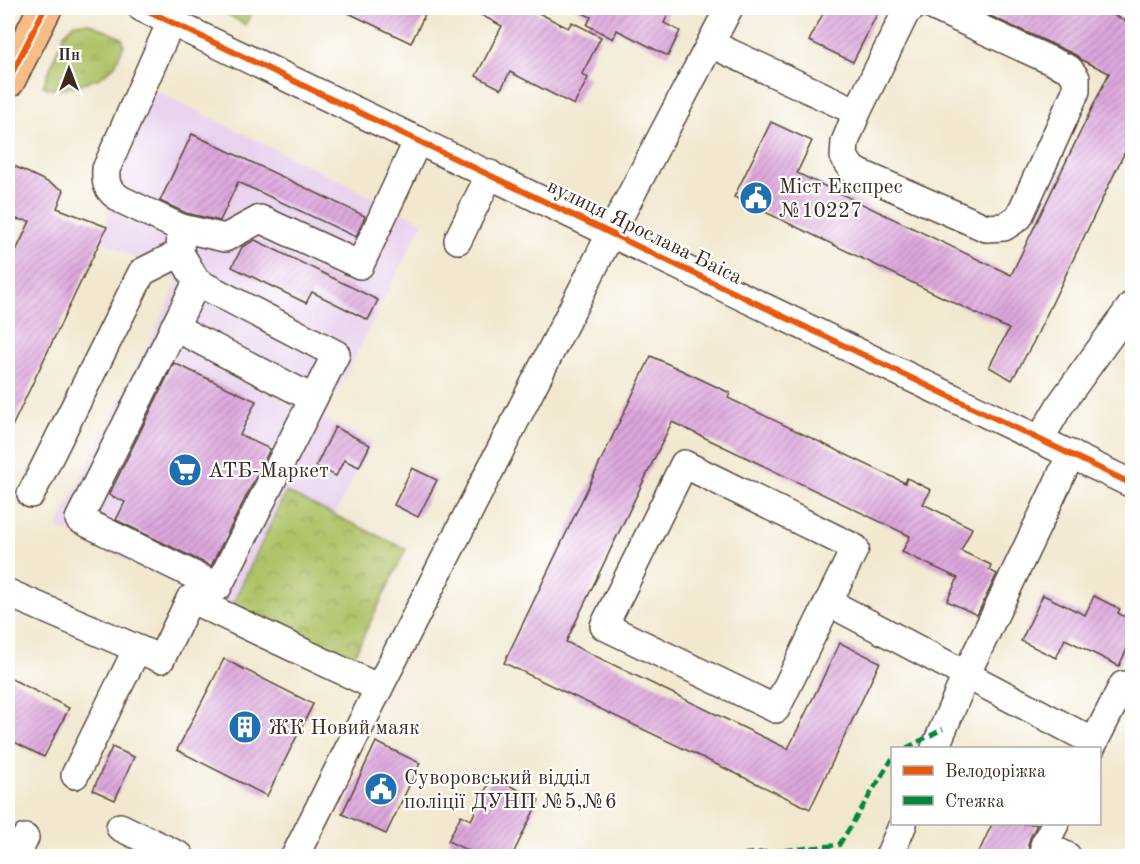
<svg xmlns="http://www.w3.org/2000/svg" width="1140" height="864" viewBox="0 0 1140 864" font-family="'Old Standard TT',serif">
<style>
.built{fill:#e8d2ee}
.grass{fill:url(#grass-tufts);stroke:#747642;stroke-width:1.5}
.park{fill:url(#park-crowns);stroke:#747642;stroke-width:1.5}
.building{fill:url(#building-hatch)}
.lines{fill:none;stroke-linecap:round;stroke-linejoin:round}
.minor-casing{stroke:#564639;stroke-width:30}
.major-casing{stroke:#564639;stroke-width:36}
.minor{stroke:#fff;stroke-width:27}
.major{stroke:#f6be86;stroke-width:33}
.quiet{stroke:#00873e;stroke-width:4.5;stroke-dasharray:9 4.5;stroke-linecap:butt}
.cycleway-casing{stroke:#fff;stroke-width:10}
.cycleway{stroke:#e8590c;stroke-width:6}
.labels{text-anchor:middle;stroke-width:4.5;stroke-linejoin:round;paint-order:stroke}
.poi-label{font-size:21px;fill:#3b2a1e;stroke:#fff;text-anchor:start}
.street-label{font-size:21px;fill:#3b2a1e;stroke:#fff}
</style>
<defs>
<pattern id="grass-tufts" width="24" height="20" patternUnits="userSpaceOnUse" patternTransform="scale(1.5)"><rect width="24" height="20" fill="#aec266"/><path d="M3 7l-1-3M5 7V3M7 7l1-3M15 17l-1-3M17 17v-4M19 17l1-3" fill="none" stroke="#8f9e53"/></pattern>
<pattern id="park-crowns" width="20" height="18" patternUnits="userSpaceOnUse" patternTransform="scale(1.5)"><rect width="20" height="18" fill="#aec266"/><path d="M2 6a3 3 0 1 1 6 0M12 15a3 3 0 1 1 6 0" fill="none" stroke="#8f9e53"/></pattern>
<pattern id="building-hatch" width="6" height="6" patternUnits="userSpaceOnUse" patternTransform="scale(1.5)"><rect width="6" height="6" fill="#dda7dd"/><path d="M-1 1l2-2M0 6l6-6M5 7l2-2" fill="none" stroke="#b488b3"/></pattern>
</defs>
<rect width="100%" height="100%" fill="#fff"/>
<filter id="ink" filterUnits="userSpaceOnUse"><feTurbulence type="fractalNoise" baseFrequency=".0167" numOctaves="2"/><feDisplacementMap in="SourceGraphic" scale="12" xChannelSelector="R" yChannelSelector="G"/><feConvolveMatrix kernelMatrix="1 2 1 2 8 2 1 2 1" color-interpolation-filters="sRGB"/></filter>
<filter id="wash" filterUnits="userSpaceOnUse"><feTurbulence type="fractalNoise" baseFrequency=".008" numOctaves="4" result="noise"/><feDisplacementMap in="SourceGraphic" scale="24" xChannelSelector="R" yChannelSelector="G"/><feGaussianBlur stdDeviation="1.35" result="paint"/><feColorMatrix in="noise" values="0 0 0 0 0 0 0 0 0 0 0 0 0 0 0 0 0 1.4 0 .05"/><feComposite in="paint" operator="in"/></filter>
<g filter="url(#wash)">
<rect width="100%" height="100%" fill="#f2e8d0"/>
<path class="built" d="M150 88 423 222 324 418 372 442 370 445 335 515 286 492 230 609 57 527 179 282 101 240 107 227 109 184Z"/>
<g class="grass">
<path d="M218 8H254L245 25Z"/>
<path d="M75 23H89L122 38 124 45 115 65 100 78 64 89H52L43 86 64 34Z"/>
</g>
<path class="park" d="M286 492 406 549 346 672 227 616Z"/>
<g id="blocks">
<g class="building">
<path d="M338 8H428L411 43Z"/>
<path d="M468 8H529L568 28 572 22 601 37 582 74 588 78 574 105 510 72 501 89 476 76 502 26Z"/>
<path d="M573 8H671L664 23 680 31 668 56 617 30 613 39 587 25 591 17Z"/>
<path d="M826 8H880L853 62 809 41Z"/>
<path d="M973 8H1099L1132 24V137L1033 343 1012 380 989 367 1009 329 734 197 771 122 812 141 797 173 1011 275 1109 73 1082 60 1076 55Z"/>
<path d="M192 134 365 216 356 237 238 182 220 221 186 213 160 201Z"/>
<path d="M8 163 64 190 57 208 107 227 8 435V268L30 221 8 218Z"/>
<path d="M255 240 378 300 368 320 312 292 306 303 232 267 242 247Z"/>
<path d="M651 356 730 393 728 398 905 483 907 478 931 490 923 504 972 528 961 551 991 565 989 570 997 574 977 615 947 601 958 578 902 552 910 536 672 422 566 642 788 749 840 643 880 662 810 809 504 663Z"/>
<path d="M174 363 256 401 240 435 270 449 211 566 116 520 125 502 109 495Z"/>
<path d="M335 427 370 445 359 467 344 460 336 476 316 466Z"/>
<path d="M412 468 437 480 418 517 394 505Z"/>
<path d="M1043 595 1085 615 1094 596 1120 609 1118 613 1132 621V638L1119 666 1065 639 1056 658 1021 641Z"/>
<path d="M224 659 313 704 267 796 177 750Z"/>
<path d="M8 677 69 708 44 757 8 739Z"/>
<path d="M376 742 420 763 386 834 342 814Z"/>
<path d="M112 747 134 757 115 800 93 790Z"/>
<path d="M492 777 539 800 512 856H479L448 841 461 815 471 820Z"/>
<path d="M992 824H1037L1030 838 1028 845 1030 852 1028 856H977Z"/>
</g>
</g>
</g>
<g filter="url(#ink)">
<use href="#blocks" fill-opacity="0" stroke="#564639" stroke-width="1.5"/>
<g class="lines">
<g class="minor-casing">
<g id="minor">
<path d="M142 8 1132 484"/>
<path d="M177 8 106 169C105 186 108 191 122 200L181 228 180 253 197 282 336 354 218 587 79 519 197 282"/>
<path d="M912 8 906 12 857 112 845 142 844 157 853 170 986 228 1004 227 1019 217 1076 91V78L1069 69 936 8"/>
<path d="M711 44 857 112"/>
<path d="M181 228 225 238 260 219 360 265 418 140"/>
<path d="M458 240 490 174"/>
<path d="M174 327 312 398"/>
<path d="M1040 439 1060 405 1132 305"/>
<path d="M684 464 855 548 776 709 604 626Z"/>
<path d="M31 494 142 272 180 253"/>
<path d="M8 593 161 659 190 599 379 688"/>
<path d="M828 602 1094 742"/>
<path d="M935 748 966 675 1052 495 1071 454"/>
<path d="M1091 748 1123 685 1132 690"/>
<path d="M75 775 137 649"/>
<path d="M1055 824 1044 845 1067 856"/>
<path d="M120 827 180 856"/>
<path d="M16 856 25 838"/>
<path d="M295 856 379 688 611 233 729 8"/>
<path d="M889 856 903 824"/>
</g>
</g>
<g class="major-casing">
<path id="major" d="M8 81 45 8"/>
</g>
<use href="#minor" class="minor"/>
<use href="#major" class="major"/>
<g class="quiet">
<path d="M906 748 943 729"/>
<path d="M731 856 745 854 839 845 892 759"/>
</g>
<g class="cycleway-casing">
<g id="cycleway">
<path d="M142 8 1132 484"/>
<path d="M8 81 45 8"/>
</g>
</g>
<use href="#cycleway" class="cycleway"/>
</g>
</g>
<defs>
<g id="civic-disc" transform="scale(1.725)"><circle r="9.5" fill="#1f6fb2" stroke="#fff"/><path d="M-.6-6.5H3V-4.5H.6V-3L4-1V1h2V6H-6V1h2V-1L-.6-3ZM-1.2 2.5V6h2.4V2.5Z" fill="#fff"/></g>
<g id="supermarket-disc" transform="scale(1.725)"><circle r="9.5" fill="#1f6fb2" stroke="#fff"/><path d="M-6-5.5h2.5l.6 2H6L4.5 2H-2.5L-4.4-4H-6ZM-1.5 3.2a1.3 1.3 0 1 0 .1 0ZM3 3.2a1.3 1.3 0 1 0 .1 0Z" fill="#fff"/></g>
<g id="building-disc" transform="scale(1.725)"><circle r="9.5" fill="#1f6fb2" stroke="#fff"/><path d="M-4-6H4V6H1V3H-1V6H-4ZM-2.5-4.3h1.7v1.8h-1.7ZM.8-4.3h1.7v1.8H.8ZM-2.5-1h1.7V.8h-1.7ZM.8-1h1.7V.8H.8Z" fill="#fff"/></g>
</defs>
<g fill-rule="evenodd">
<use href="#civic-disc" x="756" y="198"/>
<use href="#supermarket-disc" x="185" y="470"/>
<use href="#building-disc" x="245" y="727"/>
<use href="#civic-disc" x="381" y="789"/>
</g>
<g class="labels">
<g class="poi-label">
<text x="779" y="193">Міст Експрес<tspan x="779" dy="24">№10227</tspan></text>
<text x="208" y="477">АТБ-Маркет</text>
<text x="268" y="734">ЖК Новий маяк</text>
<text x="404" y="784">Суворовський відділ<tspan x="404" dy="24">поліції ДУНП №5,№6</tspan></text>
</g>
<g class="street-label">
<text transform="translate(645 231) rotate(26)" y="7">вулиця Ярослава Баіса</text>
</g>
</g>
<rect width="1140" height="864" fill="none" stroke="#fff" stroke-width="30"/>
<rect x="891" y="747" width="210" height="78" fill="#ffffff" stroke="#b1aaa5" stroke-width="1.5"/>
<rect x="903" y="766" width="30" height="9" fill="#e8590c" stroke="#b1aaa5" stroke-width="1.5"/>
<text x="945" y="777" font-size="18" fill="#3b2a1e">Велодоріжка</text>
<rect x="903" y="796" width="30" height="9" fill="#00873e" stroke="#b1aaa5" stroke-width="1.5"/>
<text x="945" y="807" font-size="18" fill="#3b2a1e">Стежка</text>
<g transform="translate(69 69)" stroke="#ffffff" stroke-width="4.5" paint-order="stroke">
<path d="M0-4.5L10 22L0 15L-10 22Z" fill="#3b2a1e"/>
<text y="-9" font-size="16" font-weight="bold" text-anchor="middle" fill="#3b2a1e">Пн</text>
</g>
</svg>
